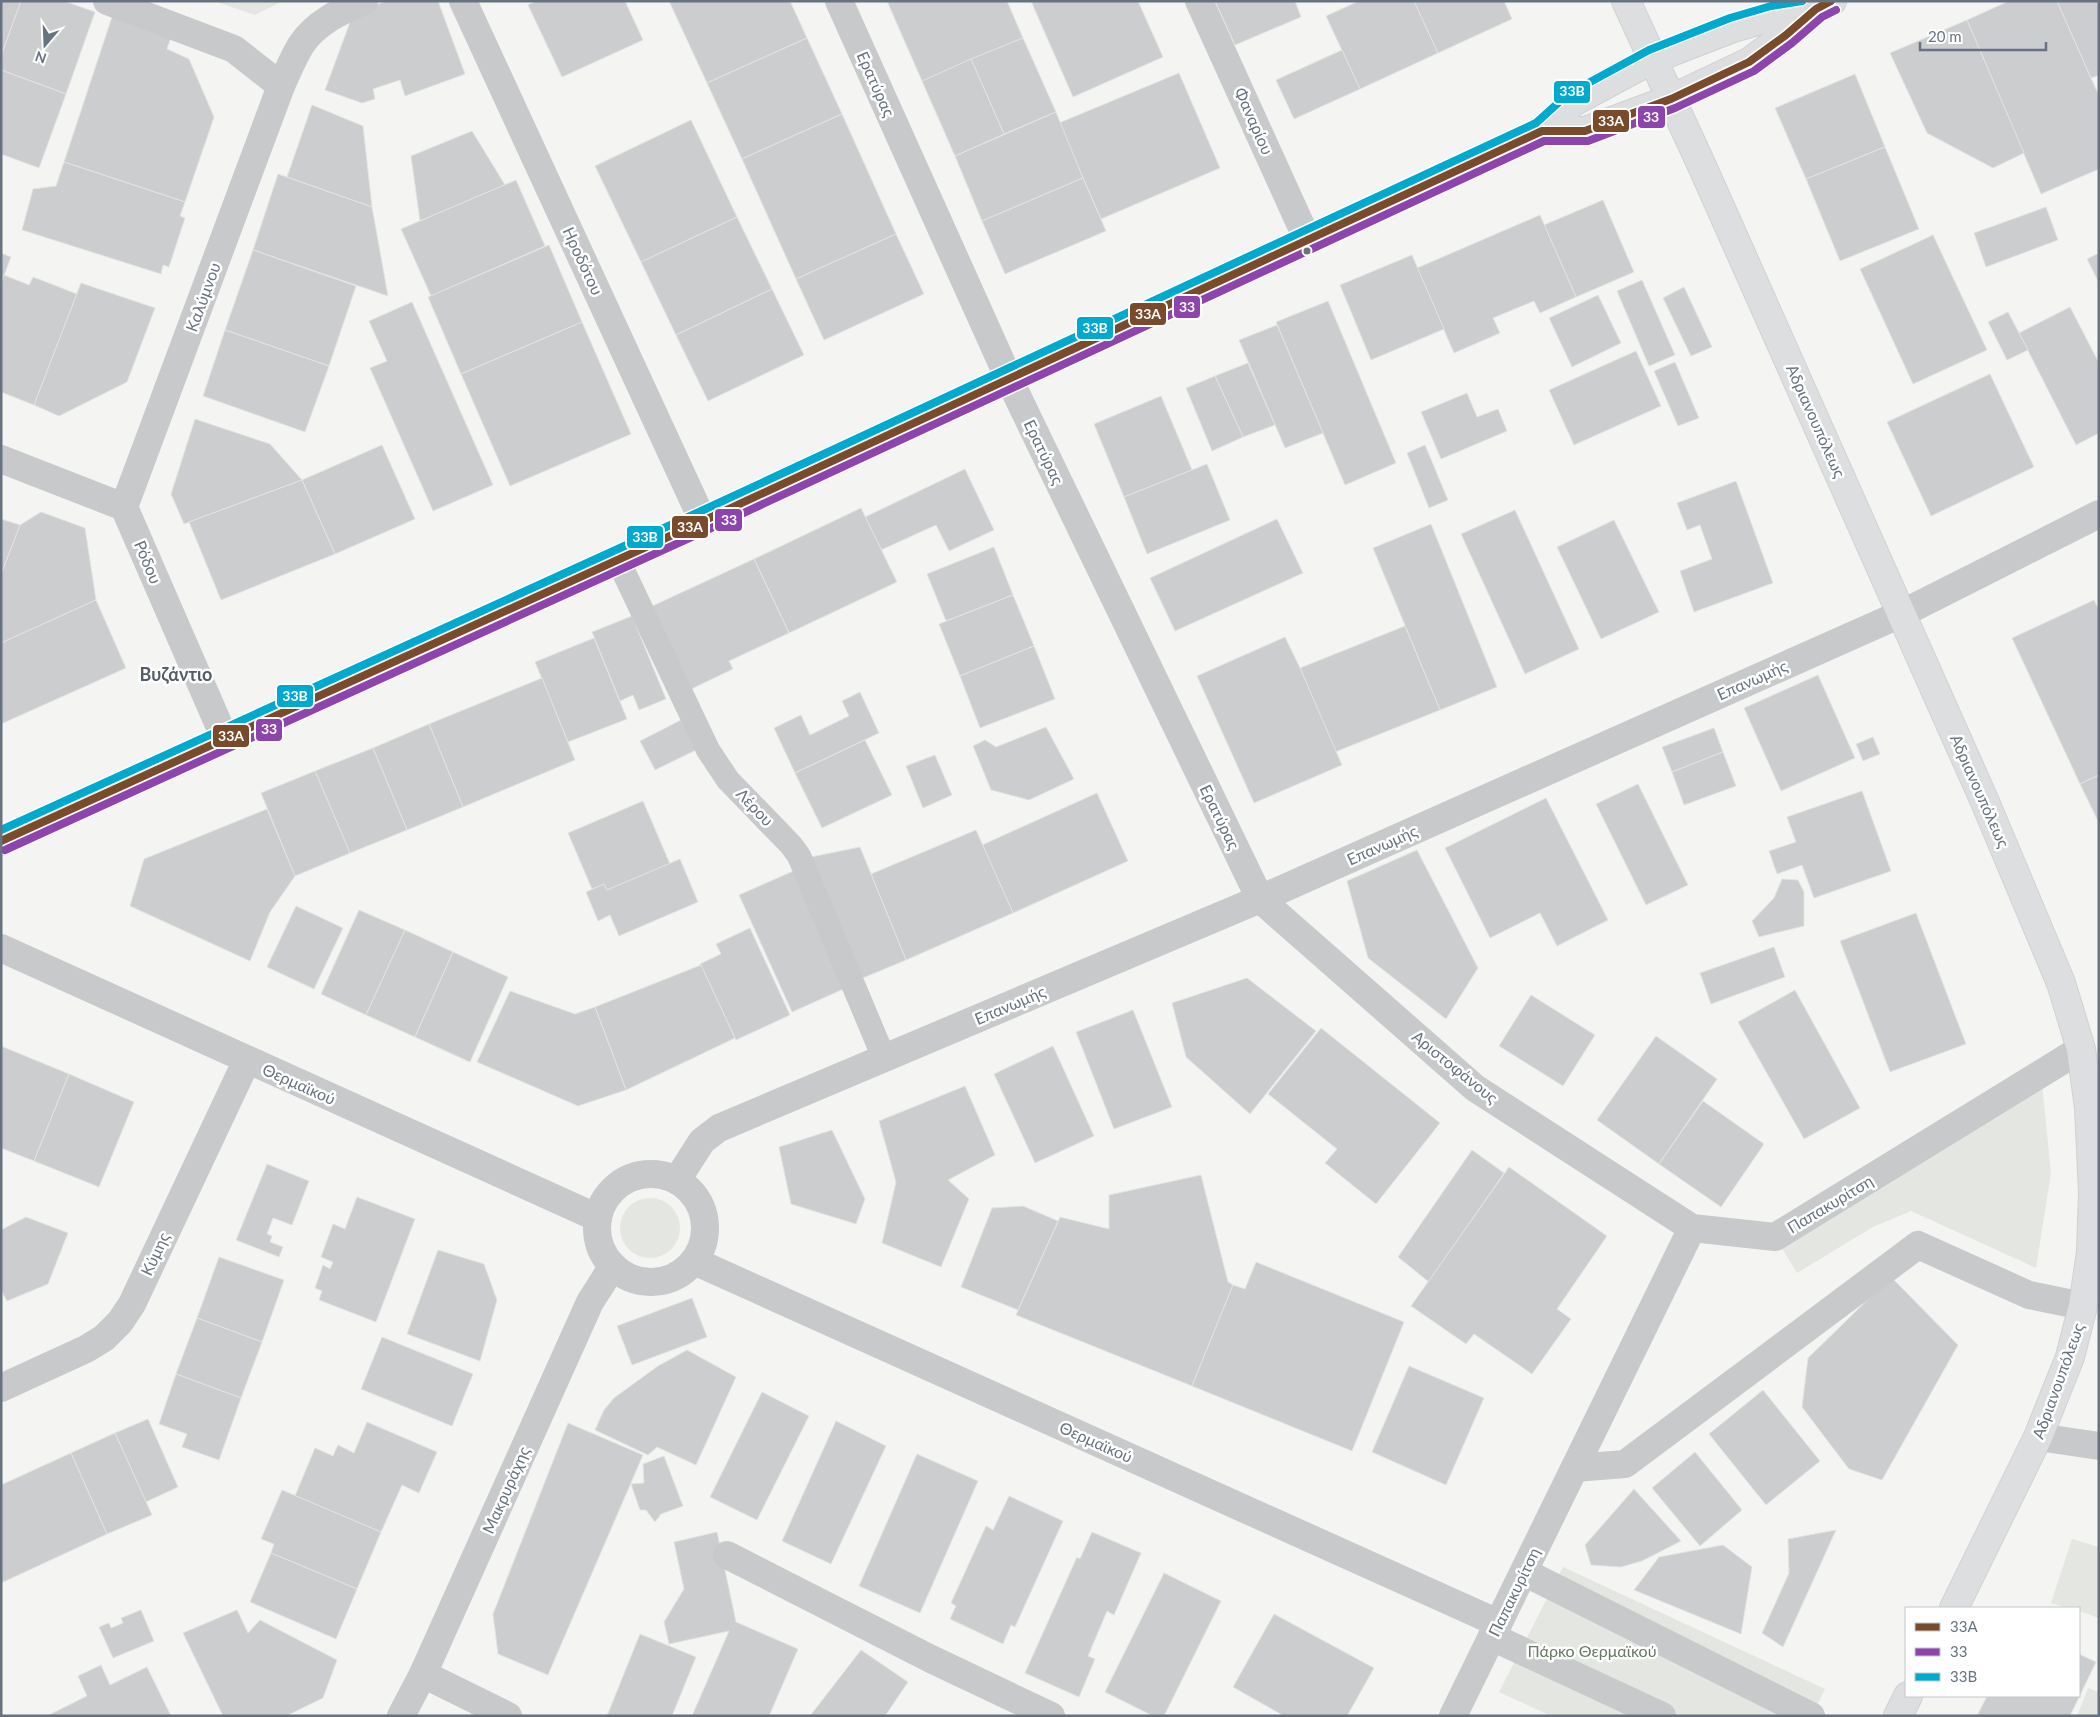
<svg xmlns="http://www.w3.org/2000/svg" width="2100" height="1717" viewBox="0 0 2100 1717" font-family="Lato,sans-serif">
<style>
.green{fill:#e4e6e1}
.building{fill:#cccdce;stroke:#e3e3e2}
.lines{fill:none;stroke-linecap:round;stroke-linejoin:round}
.secondary-casing{stroke:#d0d0d1;stroke-width:30}
.primary-casing{stroke:#d1d1d2;stroke-width:30}
.lane{stroke:#c8c9ca;stroke-width:24}
.street{stroke:#c8c9ca;stroke-width:28}
.secondary{stroke:#dddedf;stroke-width:28}
.primary{stroke:#dddedf;stroke-width:28}
.bus-1-casing{stroke:#fff;stroke-width:11}
.bus-2-casing{stroke:#fff;stroke-width:11}
.bus-3-casing{stroke:#fff;stroke-width:11}
.bus-1{stroke:#7a4b2a;stroke-width:8}
.bus-2{stroke:#8e44ad;stroke-width:8}
.bus-3{stroke:#00a9ce;stroke-width:8}
.bus-dot{fill:#677380;stroke:#fff;stroke-width:2}
.labels{text-anchor:middle;stroke-width:5;stroke-linejoin:round;paint-order:stroke}
.street-label{font-size:16px;fill:#677380;stroke:#fff}
.park-label{font-size:16px;fill:#677865;stroke:#fff}
.neighbourhood-label{font-size:18px;font-weight:bold;fill:#545d66;stroke:#fff}
.line-badge{stroke:#fff;stroke-width:2}
.badge-label{font-size:14px;text-anchor:middle;font-weight:bold;fill:#fff}
</style>
<rect width="100%" height="100%" fill="#f4f4f3"/>
<g class="green">
<path d="M214 1H283L255 15Z"/>
<path d="M2041 1074 2051 1173 2036 1268 1911 1211 1873 1227 1797 1273 1775 1237Z"/>
<circle cx="650" cy="1228" r="30"/>
<path d="M2072 1539 2099 1547V1618L2079 1611V1608H2069L2051 1603Z"/>
<path d="M1563 1567 1825 1689 1812 1716H1551L1499 1692Z"/>
<path d="M2088 1688 2099 1692V1716H2077Z"/>
</g>
<g class="building">
<path d="M1 1H21L1 56Z"/>
<path d="M21 1H64L95 12 66 94 1 70V56Z"/>
<path d="M386 1H438L465 74 405 96 400 80 373 89 375 99 362 103 325 90 353 14Z"/>
<path d="M536 1H625L643 40 562 77 528 5Z"/>
<path d="M669 1H790L807 38 707 83Z"/>
<path d="M887 1H1007L1023 38 922 81Z"/>
<path d="M1031 1H1138L1163 57 1073 97Z"/>
<path d="M1215 1H1295L1301 17 1235 45Z"/>
<path d="M1359 1H1414L1438 53 1360 89 1326 16Z"/>
<path d="M1414 1H1504L1512 19 1438 53Z"/>
<path d="M2009 1H2057L2099 96V169L2041 194 1967 20Z"/>
<path d="M2057 1H2099V75L2091 78Z"/>
<path d="M112 17 171 37 167 49 189 59 214 117 185 202 64 162Z"/>
<path d="M1967 20 2024 153 1993 168 1927 133 1890 53Z"/>
<path d="M807 38 842 114 742 159 707 83Z"/>
<path d="M1023 38 1056 112 1004 134 971 59Z"/>
<path d="M1342 50 1360 89 1294 119 1276 80Z"/>
<path d="M971 59 1004 134 955 156 922 81Z"/>
<path d="M1 70 66 94 39 168 1 154Z"/>
<path d="M1179 73 1220 168 1101 219 1059 123Z"/>
<path d="M1855 74 1885 147 1806 179 1775 108Z"/>
<path d="M312 105 363 126 372 207 287 177Z"/>
<path d="M1056 112 1083 178 982 221 955 156Z"/>
<path d="M842 114 896 234 796 279 742 159Z"/>
<path d="M691 120 737 217 641 262 595 166Z"/>
<path d="M472 131 505 185 420 221 411 156Z"/>
<path d="M1885 147 1919 229 1840 261 1806 179Z"/>
<path d="M64 162 185 202 180 216 185 218 169 267 163 265 161 274 22 230 33 189 56 186Z"/>
<path d="M278 174 372 207 388 296 253 250Z"/>
<path d="M1083 178 1106 231 1005 274 982 221Z"/>
<path d="M516 180 545 246 431 296 401 229Z"/>
<path d="M1603 200 1634 272 1576 297 1544 225Z"/>
<path d="M2046 207 2058 240 1986 267 1974 233Z"/>
<path d="M1540 215 1576 297 1540 313 1534 301 1493 318 1500 333 1454 353 1417 268Z"/>
<path d="M737 217 772 289 676 335 641 262Z"/>
<path d="M896 234 924 294 824 340 796 279Z"/>
<path d="M1933 235 1987 350 1913 384 1860 269Z"/>
<path d="M549 245 582 322 461 374 428 297Z"/>
<path d="M253 250 356 286 329 366 225 330Z"/>
<path d="M1 253 11 257 1 283Z"/>
<path d="M2099 253V283L2087 259Z"/>
<path d="M1412 255 1444 329 1371 360 1340 285Z"/>
<path d="M4 275 29 285 33 277 77 294 34 405 1 392V283Z"/>
<path d="M1642 280 1675 355 1649 366 1617 291Z"/>
<path d="M81 283 155 308 127 382 59 416 34 405Z"/>
<path d="M1684 287 1712 347 1691 356 1663 298Z"/>
<path d="M772 289 804 355 708 401 676 335Z"/>
<path d="M1598 295 1621 343 1572 367 1549 318Z"/>
<path d="M1328 301 1396 463 1345 485 1276 322Z"/>
<path d="M412 302 493 485 433 511 370 368 387 361 369 321Z"/>
<path d="M2070 307 2099 363V433L2076 445 2019 333Z"/>
<path d="M2008 312 2028 350 2007 360 1988 322Z"/>
<path d="M582 322 631 434 510 486 461 374Z"/>
<path d="M1277 325 1323 433 1285 448 1239 340Z"/>
<path d="M225 330 329 366 305 432 203 396Z"/>
<path d="M1636 351 1661 406 1574 445 1549 390Z"/>
<path d="M1675 362 1699 418 1678 426 1654 371Z"/>
<path d="M1248 363 1275 425 1243 437 1215 376Z"/>
<path d="M1990 374 2034 467 1931 516 1887 422Z"/>
<path d="M1215 376 1243 437 1212 451 1186 388Z"/>
<path d="M1467 393 1477 417 1498 409 1507 431 1441 459 1421 412Z"/>
<path d="M1161 396 1192 470 1124 497 1094 424Z"/>
<path d="M195 419 270 444 302 480 184 524 171 494Z"/>
<path d="M382 445 415 519 335 554 302 480Z"/>
<path d="M1425 445 1448 500 1429 508 1407 453Z"/>
<path d="M1207 464 1230 520 1147 554 1124 497Z"/>
<path d="M965 469 994 530 949 551 936 525 881 550 865 517Z"/>
<path d="M302 480 335 554 221 600 189 522Z"/>
<path d="M1736 481 1773 583 1694 612 1680 571 1712 559 1700 525 1687 530 1677 503Z"/>
<path d="M861 508 897 582 789 633 754 559Z"/>
<path d="M1515 510 1579 649 1525 674 1461 534Z"/>
<path d="M41 512 85 528 96 600 1 643V574L20 525Z"/>
<path d="M1 519 20 525 1 574Z"/>
<path d="M1277 519 1303 573 1175 631 1150 578Z"/>
<path d="M1614 520 1659 612 1601 639 1557 547Z"/>
<path d="M1431 524 1497 687 1440 710 1373 548Z"/>
<path d="M994 547 1013 595 946 621 927 574Z"/>
<path d="M754 559 789 633 729 661 733 669 687 691 648 608Z"/>
<path d="M1013 595 1034 646 960 676 939 624Z"/>
<path d="M96 600 126 668 1 724V643Z"/>
<path d="M2094 600 2099 610V775L2080 784 2012 638Z"/>
<path d="M632 616 666 699 639 710 633 695 620 701 592 632Z"/>
<path d="M1405 626 1440 710 1335 752 1300 668Z"/>
<path d="M1285 637 1300 668 1342 765 1254 803 1197 676Z"/>
<path d="M594 638 627 719 568 742 535 662Z"/>
<path d="M1034 646 1055 699 980 728 960 676Z"/>
<path d="M1818 675 1855 758 1781 791 1744 708Z"/>
<path d="M542 678 575 760 463 807 429 724Z"/>
<path d="M860 692 879 733 795 773 774 728 801 715 810 735 849 716 842 701Z"/>
<path d="M681 720 696 750 655 770 640 741Z"/>
<path d="M429 724 463 807 407 830 373 748Z"/>
<path d="M1046 727 1074 779 1029 800 991 790 973 746 985 740 996 747Z"/>
<path d="M1714 728 1723 752 1672 772 1662 747Z"/>
<path d="M1873 737 1880 754 1863 761 1856 744Z"/>
<path d="M865 740 892 795 822 828 795 773Z"/>
<path d="M373 748 407 830 350 853 315 771Z"/>
<path d="M1723 752 1736 786 1684 805 1672 772Z"/>
<path d="M935 755 952 795 923 808 906 766Z"/>
<path d="M315 771 350 853 295 876 261 793Z"/>
<path d="M2099 775V823L2080 784Z"/>
<path d="M1638 784 1688 885 1646 905 1596 804Z"/>
<path d="M1862 791 1891 871 1814 898 1802 865 1777 874 1769 851 1796 842 1787 817Z"/>
<path d="M1097 793 1128 861 1013 913 982 845Z"/>
<path d="M1546 798 1608 920 1557 946 1540 913 1490 938 1445 848Z"/>
<path d="M643 801 670 864 607 890 604 884 592 889 568 833Z"/>
<path d="M267 809 295 876 270 912 250 961 130 906 144 859Z"/>
<path d="M976 830 1013 913 906 960 871 874Z"/>
<path d="M860 847 906 960 858 980 811 857Z"/>
<path d="M1417 850 1478 968 1446 1019 1368 958 1347 881Z"/>
<path d="M680 859 698 902 619 936 610 915 598 921 586 892 604 884 607 890Z"/>
<path d="M798 869 848 987 792 1012 739 895Z"/>
<path d="M1782 879 1798 880 1804 892V926L1759 937 1752 921 1774 898Z"/>
<path d="M296 906 343 928 314 989 267 967Z"/>
<path d="M359 910 405 930 366 1015 321 994Z"/>
<path d="M1916 913 1966 1044 1890 1072 1840 941Z"/>
<path d="M750 928 790 1015 736 1040 700 964 721 954 716 944Z"/>
<path d="M405 930 453 952 415 1037 366 1015Z"/>
<path d="M1774 947 1785 977 1711 1004 1700 973Z"/>
<path d="M453 952 508 977 470 1062 415 1037Z"/>
<path d="M701 965 735 1038 626 1090 595 1007Z"/>
<path d="M1247 978 1316 1031 1250 1114 1186 1057 1172 1003Z"/>
<path d="M1795 990 1860 1108 1804 1139 1738 1022Z"/>
<path d="M510 991 575 1014 595 1007 626 1090 578 1106 477 1062Z"/>
<path d="M1531 995 1595 1035 1563 1086 1499 1046Z"/>
<path d="M1133 1010 1172 1107 1114 1129 1076 1032Z"/>
<path d="M1321 1028 1440 1123 1376 1204 1325 1163 1337 1149 1268 1094Z"/>
<path d="M1656 1036 1717 1079 1659 1164 1597 1120Z"/>
<path d="M1 1046 69 1074 34 1161 1 1148Z"/>
<path d="M1053 1046 1094 1136 1035 1163 994 1074Z"/>
<path d="M69 1074 134 1102 99 1187 34 1161Z"/>
<path d="M965 1086 995 1155 948 1180 969 1199 941 1267 882 1243 896 1182 879 1121Z"/>
<path d="M1703 1101 1764 1144 1721 1207 1659 1164Z"/>
<path d="M832 1130 865 1199 856 1224 791 1204 779 1147Z"/>
<path d="M1472 1150 1504 1173 1429 1282 1398 1257Z"/>
<path d="M267 1164 309 1181 292 1225 273 1218 267 1234 272 1236 270 1242 283 1247 279 1257 236 1240Z"/>
<path d="M1509 1167 1607 1236 1557 1309 1571 1319 1532 1374 1474 1334 1466 1344 1411 1306Z"/>
<path d="M1201 1175 1228 1282 1233 1285 1192 1386 1016 1315 1060 1217 1109 1229V1195Z"/>
<path d="M357 1197 415 1219 376 1322 319 1300 322 1291 315 1288 323 1265 330 1269 333 1262 321 1257 333 1224 345 1229Z"/>
<path d="M1023 1206 1058 1221 1018 1310 961 1287 992 1208Z"/>
<path d="M26 1217 68 1233 48 1284 7 1301 1 1290V1230Z"/>
<path d="M438 1250 484 1264 497 1300 480 1361 407 1334Z"/>
<path d="M219 1257 284 1280 262 1342 197 1318Z"/>
<path d="M1256 1262 1404 1322 1352 1451 1192 1386 1233 1285 1245 1289Z"/>
<path d="M1891 1277 1958 1345 1882 1480 1849 1469 1802 1407 1808 1358Z"/>
<path d="M692 1298 707 1337 632 1365 617 1326Z"/>
<path d="M197 1318 262 1342 241 1398 176 1374Z"/>
<path d="M382 1337 473 1374 452 1426 361 1389Z"/>
<path d="M687 1350 736 1377 696 1465 657 1447 648 1455 595 1430 604 1410 614 1398 658 1366Z"/>
<path d="M1409 1366 1484 1398 1446 1485 1372 1452Z"/>
<path d="M176 1374 241 1398 219 1460 182 1447 187 1434 159 1424Z"/>
<path d="M1763 1390 1820 1461 1766 1505 1709 1434Z"/>
<path d="M762 1392 809 1416 757 1520 710 1497Z"/>
<path d="M148 1419 178 1487 146 1502 115 1433Z"/>
<path d="M836 1421 886 1446 831 1564 782 1541Z"/>
<path d="M367 1422 437 1452 419 1493 402 1485 381 1532 295 1496 315 1448 333 1456 338 1445 354 1453Z"/>
<path d="M568 1423 643 1455 548 1675 498 1654 493 1614Z"/>
<path d="M115 1433 152 1515 107 1534 71 1453Z"/>
<path d="M1695 1452 1742 1510 1700 1546 1652 1488Z"/>
<path d="M71 1453 107 1534 1 1583V1485Z"/>
<path d="M917 1454 978 1481 920 1613 859 1586Z"/>
<path d="M664 1456 683 1506 661 1514 655 1522 646 1510H640L631 1484 644 1483 643 1464Z"/>
<path d="M1634 1489 1681 1541 1642 1561 1621 1567 1591 1565 1585 1545Z"/>
<path d="M282 1490 381 1532 357 1589 271 1553 274 1544 261 1539Z"/>
<path d="M1009 1496 1063 1521 1015 1627 1011 1625 1003 1644 950 1619 956 1606 951 1603 986 1526 993 1530Z"/>
<path d="M1836 1530 1783 1647 1762 1633 1789 1573 1788 1539Z"/>
<path d="M717 1532 736 1622 798 1649 769 1716H692L729 1631 669 1644 664 1622 684 1589 674 1542Z"/>
<path d="M1092 1532 1141 1553 1114 1615 1107 1611 1088 1656 1095 1659 1079 1697 1025 1673 1077 1557 1080 1559Z"/>
<path d="M1723 1545 1752 1567 1741 1634 1634 1590 1659 1557Z"/>
<path d="M271 1553 357 1589 336 1639 250 1602Z"/>
<path d="M1164 1573 1221 1601 1164 1716H1153L1105 1692Z"/>
<path d="M141 1610 154 1641 113 1658 99 1627 109 1623 111 1628 123 1623 121 1618Z"/>
<path d="M237 1610 248 1633 260 1620 337 1660 323 1698 286 1716H223L183 1633Z"/>
<path d="M1274 1614 1374 1668 1347 1716H1284L1233 1687Z"/>
<path d="M640 1634 696 1657 672 1716H607Z"/>
<path d="M861 1650 908 1682 885 1716H810Z"/>
<path d="M2079 1654 2096 1662 2070 1716H1977L1987 1696H2079Z"/>
<path d="M101 1665 110 1685 147 1667 171 1716H47L87 1696 78 1676Z"/>
</g>
<g class="lines">
<g class="secondary-casing">
<g id="secondary">
<path d="M1542 131H1585L1671 99 1749 62 1786 35 1816 9"/>
<path d="M1 841 703 521 1542 131 1573 102 1653 59 1733 28 1774 16 1816 9 1832 1"/>
</g>
</g>
<g class="primary-casing">
<g id="primary">
<path d="M1626 1 1702 166 1985 802 2061 983 2081 1049 2089 1108 2093 1193 2091 1252 2083 1306 2070 1357 2038 1437 1954 1608"/>
<path d="M1898 1716 1908 1696"/>
</g>
</g>
<path class="lane" d="M618 560 708 750 728 780 791 845 799 856 884 1058"/>
<g class="street">
<path d="M107 1 234 49 281 86"/>
<path d="M463 1 703 521"/>
<path d="M839 1 1009 379 1260 899 1475 1088 1692 1228 1775 1237 2081 1049"/>
<path d="M1199 1 1308 241"/>
<path d="M1 459 124 507 225 739"/>
<path d="M124 507 281 86C287 73 293 58 301 45 315 23 341 11 364 1"/>
<path d="M1 948 598 1218"/>
<circle cx="651" cy="1228" r="54"/>
<path d="M677 1180 702 1141 719 1128 1260 899 1903 613 2099 514"/>
<path d="M694 1261 1498 1623"/>
<path d="M1 1388 86 1349 104 1338 120 1322 132 1304 247 1060"/>
<path d="M2038 1437 2099 1446"/>
<path d="M1575 1468 1625 1464 1918 1245 2029 1295 2083 1306"/>
<path d="M727 1555 931 1659 1051 1716"/>
<path d="M1524 1572 1811 1716"/>
<path d="M1492 1637 1662 1716"/>
<path d="M423 1674 508 1716"/>
<path d="M401 1716 423 1674 590 1302 613 1266"/>
<path d="M1453 1716 1692 1228"/>
</g>
<use href="#secondary" class="secondary"/>
<use href="#primary" class="primary"/>
<g class="bus-1-casing">
<path id="bus-1" d="M1 841 703 521 1542 131H1585L1671 99 1749 62 1786 35 1816 9 1831 1"/>
</g>
<g class="bus-2-casing">
<path id="bus-2" d="M5 850 707 530 1544 141H1588L1675 108 1754 71 1792 43 1822 17 1836 10"/>
</g>
<g class="bus-3-casing">
<path id="bus-3" d="M1 830 699 512 1536 123 1568 94 1649 50 1730 18 1771 6 1802 1"/>
</g>
<use href="#bus-1" class="bus-1"/>
<use href="#bus-2" class="bus-2"/>
<use href="#bus-3" class="bus-3"/>
</g>
<circle class="bus-dot" cx="1307" cy="251" r="4.5"/>
<g class="labels">
<g class="street-label">
<text transform="translate(876 84) rotate(66)" y="6">Ερατύρας</text>
<text transform="translate(1254 121) rotate(66)" y="6">Φαναρίου</text>
<text transform="translate(583 261) rotate(65)" y="6">Ηροδότου</text>
<text transform="translate(203 297) rotate(-70)" y="6">Καλύμνου</text>
<text transform="translate(1816 421) rotate(66)" y="6">Αδριανουπόλεως</text>
<text transform="translate(1044 452) rotate(64)" y="6">Ερατύρας</text>
<text transform="translate(148 562) rotate(67)" y="6">Ρόδου</text>
<text transform="translate(1752 680) rotate(-24)" y="6">Επανωμής</text>
<text transform="translate(1980 791) rotate(66)" y="6">Αδριανουπόλεως</text>
<text transform="translate(755 807) rotate(46)" y="6">Λέρου</text>
<text transform="translate(1220 817) rotate(64)" y="6">Ερατύρας</text>
<text transform="translate(1382 845) rotate(-24)" y="6">Επανωμής</text>
<text transform="translate(1010 1005) rotate(-23)" y="6">Επανωμής</text>
<text transform="translate(1455 1067) rotate(39)" y="6">Αριστοφάνους</text>
<text transform="translate(299 1084) rotate(24)" y="6">Θερμαϊκού</text>
<text transform="translate(1830 1204) rotate(-31)" y="6">Παπακυρίτση</text>
<text transform="translate(155 1254) rotate(-65)" y="6">Κύμης</text>
<text transform="translate(2058 1381) rotate(-70)" y="6">Αδριανουπόλεως</text>
<text transform="translate(1096 1442) rotate(24)" y="6">Θερμαϊκού</text>
<text transform="translate(506 1490) rotate(-66)" y="6">Μακρυράχης</text>
<text transform="translate(1514 1592) rotate(-64)" y="6">Παπακυρίτση</text>
</g>
<g class="park-label">
<text x="1592" y="1657">Πάρκο Θερμαϊκού</text>
</g>
<g class="neighbourhood-label">
<text x="176" y="681">Βυζάντιο</text>
</g>
</g>
<g class="line-badge">
<rect x="1553" y="80" width="38" height="24" rx="5" fill="#00a9ce"/>
<rect x="1637" y="105" width="29" height="24" rx="5" fill="#8e44ad"/>
<rect x="1592" y="109" width="38" height="24" rx="5" fill="#7a4b2a"/>
<rect x="1173" y="295" width="28" height="24" rx="5" fill="#8e44ad"/>
<rect x="1129" y="302" width="38" height="24" rx="5" fill="#7a4b2a"/>
<rect x="1076" y="316" width="38" height="24" rx="5" fill="#00a9ce"/>
<rect x="714" y="508" width="29" height="24" rx="5" fill="#8e44ad"/>
<rect x="671" y="515" width="38" height="24" rx="5" fill="#7a4b2a"/>
<rect x="626" y="525" width="38" height="24" rx="5" fill="#00a9ce"/>
<rect x="276" y="684" width="38" height="24" rx="5" fill="#00a9ce"/>
<rect x="255" y="718" width="28" height="24" rx="5" fill="#8e44ad"/>
<rect x="212" y="724" width="38" height="24" rx="5" fill="#7a4b2a"/>
</g>
<g class="badge-label">
<text x="1572" y="96">33Β</text>
<text x="1651" y="122">33</text>
<text x="1611" y="126">33A</text>
<text x="1187" y="312">33</text>
<text x="1148" y="319">33A</text>
<text x="1095" y="333">33Β</text>
<text x="729" y="525">33</text>
<text x="690" y="532">33A</text>
<text x="645" y="542">33Β</text>
<text x="295" y="701">33Β</text>
<text x="269" y="734">33</text>
<text x="231" y="741">33A</text>
</g>
<rect width="2100" height="1717" fill="none" stroke="#677380" stroke-width="5"/>
<rect x="1905" y="1607" width="175" height="90" fill="#ffffff" stroke="#c2c7cc"/>
<rect x="1915" y="1623" width="25" height="8" fill="#7a4b2a" stroke="#c2c7cc"/>
<text x="1950" y="1632" font-size="15" fill="#677380">33A</text>
<rect x="1915" y="1648" width="25" height="8" fill="#8e44ad" stroke="#c2c7cc"/>
<text x="1950" y="1657" font-size="15" fill="#677380">33</text>
<rect x="1915" y="1673" width="25" height="8" fill="#00a9ce" stroke="#c2c7cc"/>
<text x="1950" y="1682" font-size="15" fill="#677380">33Β</text>
<g transform="translate(45 45) rotate(199)" stroke="#ffffff" stroke-width="4" paint-order="stroke">
<path d="M0-4L9 19L0 12L-9 19Z" fill="#677380"/>
<text y="-8" font-size="14" font-weight="bold" text-anchor="middle" fill="#677380">N</text>
</g>
<path d="M1920 42v8h126v-8" fill="none" stroke="#677380" stroke-width="2.5"/>
<text x="1928" y="42" font-size="15" fill="#677380" stroke="#ffffff" stroke-width="4" paint-order="stroke">20 m</text>
</svg>
